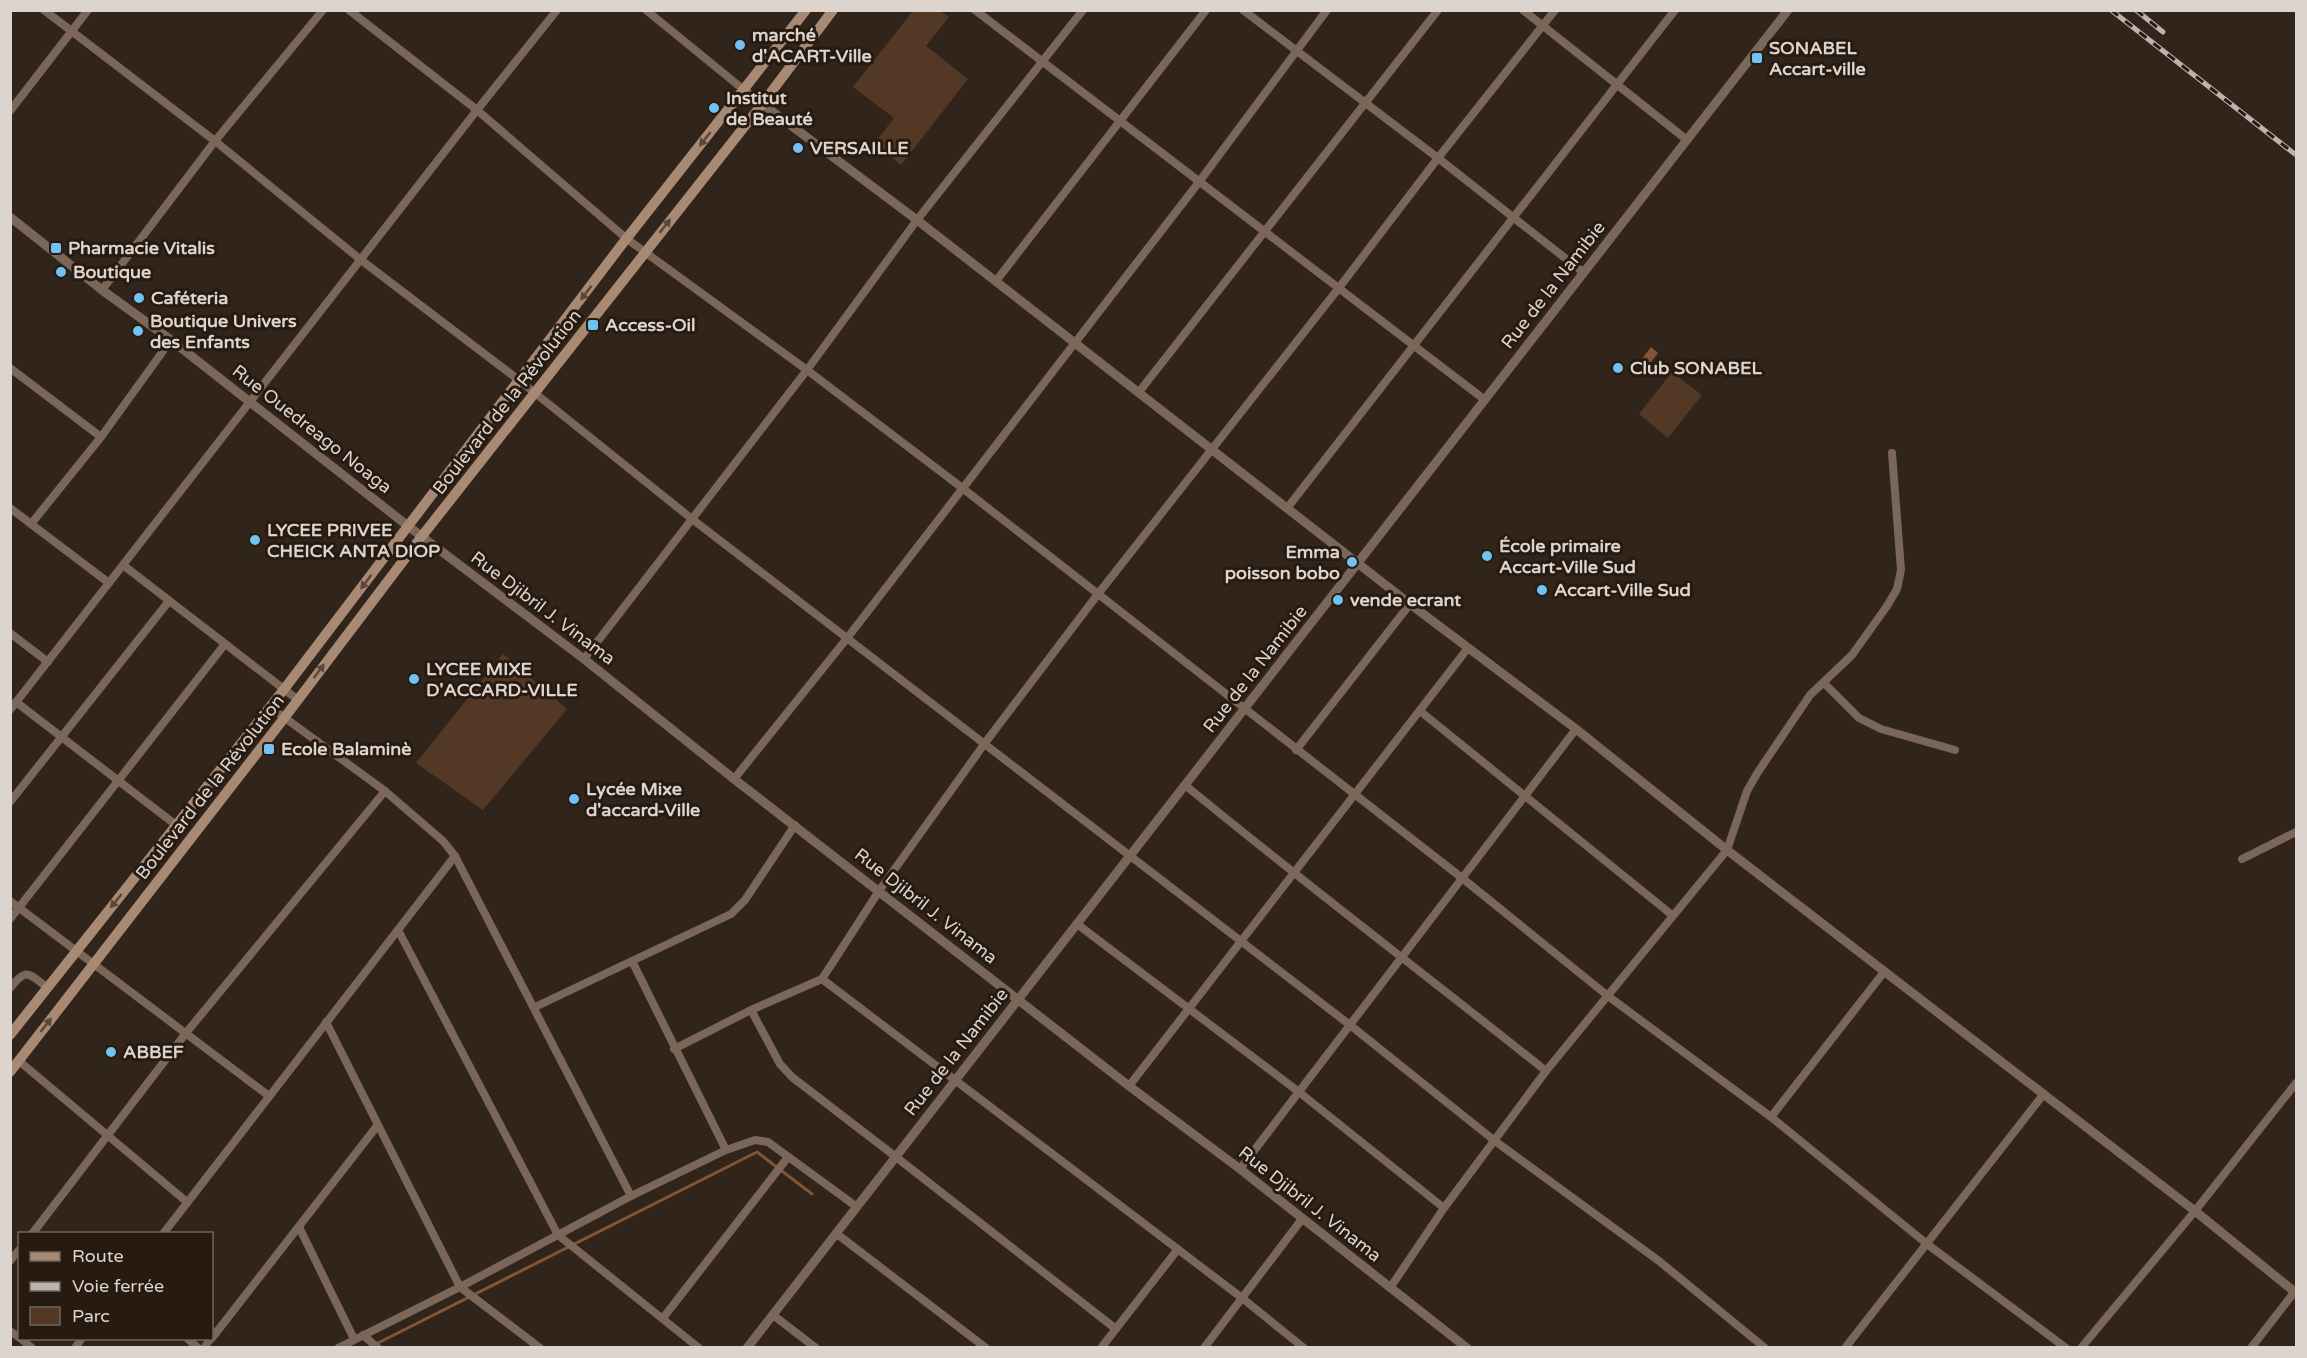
<svg xmlns="http://www.w3.org/2000/svg" width="2307" height="1358" viewBox="0 0 2307 1358" font-family="'Varela Round',sans-serif">
<style>
.green{fill:#533925}
.water{fill:#805636}
.lines{fill:none;stroke-linecap:round;stroke-linejoin:round}
.stream{stroke:#805636;stroke-width:3}
.minor{stroke:#7a6759;stroke-width:8}
.tertiary{stroke:#7a6759;stroke-width:9}
.secondary{stroke:#a88a74;stroke-width:10}
.rail-casing{stroke:#bdb3ac;stroke-width:5}
.rail{stroke:#271b11;stroke-width:3;stroke-dasharray:9;stroke-linecap:butt}
.oneway{fill:#5b4739}
.poi-dot{fill:#71c1f4;stroke:#271b11;stroke-width:2}
.labels{text-anchor:middle;stroke-width:6;stroke-linejoin:round;paint-order:stroke}
.poi-label{font-size:18px;font-weight:bold;fill:#ddd4ce;stroke:#271b11;text-anchor:start}
.street-label{font-size:18px;fill:#ddd4ce;stroke:#271b11}
</style>
<rect width="100%" height="100%" fill="#31241b"/>
<g class="green">
<path d="M913 11H940L949 17 926 46 968 79 901 165 874 144 894 118 853 87Z"/>
<path d="M1672 372 1702 395 1668 438 1639 414Z"/>
<path d="M503 654 567 709 483 810 416 763Z"/>
</g>
<path class="water" d="M1651 347 1658 353 1645 370 1637 365Z"/>
<g class="lines">
<path class="stream" d="M368 1348 757 1152 812 1194"/>
<g class="minor">
<path d="M44 10 215 141 361 260 520 381 692 519 1350 1025 1495 1141 1659 1261 1765 1348"/>
<path d="M349 10 477 110 627 239 807 370 961 487 1462 878 1608 996 1771 1117 1927 1244 2066 1348"/>
<path d="M646 10 744 90"/>
<path d="M975 10 1485 400"/>
<path d="M1243 10 1438 158 1584 273"/>
<path d="M1523 10 1687 140"/>
<path d="M10 111 88 10"/>
<path d="M996 281 1206 10"/>
<path d="M102 290 215 141 323 10"/>
<path d="M10 368 101 437"/>
<path d="M1139 392 1438 10"/>
<path d="M1288 507 1675 10"/>
<path d="M10 508 109 583"/>
<path d="M31 524 101 437 171 340"/>
<path d="M123 565 298 700"/>
<path d="M10 633 48 662"/>
<path d="M584 659 807 370 917 220 1083 10"/>
<path d="M1824 683 1859 718 1881 729 1955 750"/>
<path d="M16 702 176 825"/>
<path d="M270 707 385 791 443 841 455 856 631 1196"/>
<path d="M10 710 477 110 557 10"/>
<path d="M1420 711 1672 915"/>
<path d="M1296 750 1410 604"/>
<path d="M734 779 848 637 1199 182 1327 10"/>
<path d="M1185 785C1304 883 1426 975 1546 1071"/>
<path d="M10 802 169 601"/>
<path d="M2242 859 2296 832"/>
<path d="M10 901 269 1096"/>
<path d="M10 919 225 644"/>
<path d="M1077 924 1299 1092 1444 1208"/>
<path d="M398 930 558 1235 699 1348"/>
<path d="M632 961 726 1150"/>
<path d="M822 979 1242 1298 1304 1348"/>
<path d="M10 988C27 967 28 973 48 988"/>
<path d="M535 1007 731 914 745 900 795 825"/>
<path d="M751 1010 780 1064 792 1077 896 1157 1116 1329"/>
<path d="M326 1022 460 1287 540 1348"/>
<path d="M674 1049 751 1010 822 979 879 891 985 743 1098 594 1338 289 1438 158 1555 10"/>
<path d="M19 1061 187 1202"/>
<path d="M1129 1086 1468 648"/>
<path d="M1771 1117 1884 972"/>
<path d="M1240 1169 1576 729"/>
<path d="M299 1227 354 1339"/>
<path d="M32 1234 186 1033 385 791"/>
<path d="M163 1234 455 856"/>
<path d="M837 1234 986 1348"/>
<path d="M10 1261 20 1249"/>
<path d="M1390 1288 1444 1208 1546 1071 1727 850 1747 791 1758 772 1810 695 1852 655 1887 606 1897 589 1901 570 1892 453"/>
<path d="M773 1315 816 1348"/>
<path d="M663 1318 788 1157"/>
<path d="M10 1331 20 1338"/>
<path d="M363 1335 378 1348"/>
<path d="M20 1338 32 1348"/>
<path d="M187 1338 198 1348"/>
<path d="M212 1338 377 1126"/>
<path d="M75 1348 82 1338"/>
<path d="M204 1348 211 1338"/>
<path d="M338 1348 460 1287 631 1196 726 1150 755 1140 768 1142 857 1207"/>
<path d="M1101 1348 1178 1249"/>
<path d="M1204 1348 1302 1219"/>
<path d="M1845 1348 2043 1095"/>
<path d="M2081 1348 2195 1211 2296 1083"/>
<path d="M2251 1348 2296 1290"/>
</g>
<g class="tertiary">
<path d="M744 90 917 220 1410 604 1576 729 1727 850 2195 1211 2296 1293"/>
<path d="M10 217 102 290 171 340 408 526 584 659 734 779 1129 1086 1240 1169 1467 1348"/>
<path d="M747 1348 1788 10"/>
</g>
<g class="secondary">
<path d="M10 1035 285 688 623 243 806 10"/>
<path d="M10 1072 285 717 422 536 763 103 833 10"/>
</g>
<g class="rail-casing">
<g id="rail">
<path d="M2111 10 2296 155"/>
<path d="M2136 10 2163 32"/>
</g>
</g>
<use href="#rail" class="rail"/>
</g>
<defs><path id="oneway-solid" d="M-6-.8H1V-3.2L6.5 0L1 3.2V.8H-6Z" transform="scale(1.5)"/></defs>
<g class="oneway">
<use href="#oneway-solid" transform="translate(705 139) rotate(128)"/>
<use href="#oneway-solid" transform="translate(665 226) rotate(-52)"/>
<use href="#oneway-solid" transform="translate(586 293) rotate(127)"/>
<use href="#oneway-solid" transform="translate(366 582) rotate(127)"/>
<use href="#oneway-solid" transform="translate(319 671) rotate(-53)"/>
<use href="#oneway-solid" transform="translate(116 901) rotate(129)"/>
<use href="#oneway-solid" transform="translate(46 1025) rotate(-52)"/>
</g>
<g class="poi-dot">
<circle cx="740" cy="45" r="6"/>
<rect x="1751" y="52" width="12" height="12" rx="3"/>
<circle cx="714" cy="108" r="6"/>
<circle cx="798" cy="148" r="6"/>
<rect x="50" y="242" width="12" height="12" rx="3"/>
<circle cx="61" cy="272" r="6"/>
<circle cx="139" cy="298" r="6"/>
<rect x="587" y="319" width="12" height="12" rx="3"/>
<circle cx="138" cy="331" r="6"/>
<circle cx="1618" cy="368" r="6"/>
<circle cx="255" cy="540" r="6"/>
<circle cx="1487" cy="556" r="6"/>
<circle cx="1352" cy="562" r="6"/>
<circle cx="1542" cy="590" r="6"/>
<circle cx="1338" cy="600" r="6"/>
<circle cx="414" cy="679" r="6"/>
<rect x="263" y="743" width="12" height="12" rx="3"/>
<circle cx="574" cy="799" r="6"/>
<circle cx="111" cy="1052" r="6"/>
</g>
<g class="labels">
<g class="poi-label">
<text x="752" y="41">marché<tspan x="752" dy="21">d'ACART-Ville</tspan></text>
<text x="1769" y="54">SONABEL<tspan x="1769" dy="21">Accart-ville</tspan></text>
<text x="726" y="104">Institut<tspan x="726" dy="21">de Beauté</tspan></text>
<text x="810" y="154">VERSAILLE</text>
<text x="68" y="254">Pharmacie Vitalis</text>
<text x="73" y="278">Boutique</text>
<text x="151" y="304">Caféteria</text>
<text x="150" y="327">Boutique Univers<tspan x="150" dy="21">des Enfants</tspan></text>
<text x="605" y="331">Access-Oil</text>
<text x="1630" y="374">Club SONABEL</text>
<text x="267" y="536">LYCEE PRIVEE<tspan x="267" dy="21">CHEICK ANTA DIOP</tspan></text>
<text x="1499" y="552">École primaire<tspan x="1499" dy="21">Accart-Ville Sud</tspan></text>
<text x="1340" y="558" text-anchor="end">Emma<tspan x="1340" dy="21">poisson bobo</tspan></text>
<text x="1554" y="596">Accart-Ville Sud</text>
<text x="1350" y="606">vende ecrant</text>
<text x="426" y="675">LYCEE MIXE<tspan x="426" dy="21">D'ACCARD-VILLE</tspan></text>
<text x="281" y="755">Ecole Balaminè</text>
<text x="586" y="795">Lycée Mixe<tspan x="586" dy="21">d'accard-Ville</tspan></text>
<text x="123" y="1058">ABBEF</text>
</g>
<g class="street-label">
<text transform="translate(1553 285) rotate(-52)" y="6">Rue de la Namibie</text>
<text transform="translate(507 402) rotate(-52)" y="6">Boulevard de la Révolution</text>
<text transform="translate(312 429) rotate(38)" y="6">Rue Ouedreago Noaga</text>
<text transform="translate(543 608) rotate(37)" y="6">Rue Djibril J. Vinama</text>
<text transform="translate(1255 669) rotate(-52)" y="6">Rue de la Namibie</text>
<text transform="translate(210 787) rotate(-52)" y="6">Boulevard de la Révolution</text>
<text transform="translate(926 906) rotate(38)" y="6">Rue Djibril J. Vinama</text>
<text transform="translate(956 1052) rotate(-52)" y="6">Rue de la Namibie</text>
<text transform="translate(1310 1204) rotate(38)" y="6">Rue Djibril J. Vinama</text>
</g>
</g>
<rect width="2307" height="1358" fill="none" stroke="#ddd4ce" stroke-width="24"/>
<rect x="18" y="1232" width="195" height="108" fill="#271b11" stroke="#70655d" stroke-width="1.5"/>
<rect x="30" y="1252" width="30" height="9" fill="#a88a74" stroke="#70655d" stroke-width="1.5"/>
<text x="72" y="1262" font-size="18" fill="#ddd4ce">Route</text>
<rect x="30" y="1282" width="30" height="9" fill="#bdb3ac" stroke="#70655d" stroke-width="1.5"/>
<text x="72" y="1292" font-size="18" fill="#ddd4ce">Voie ferrée</text>
<rect x="30" y="1307" width="30" height="18" fill="#533925" stroke="#70655d" stroke-width="1.5"/>
<text x="72" y="1322" font-size="18" fill="#ddd4ce">Parc</text>
</svg>
